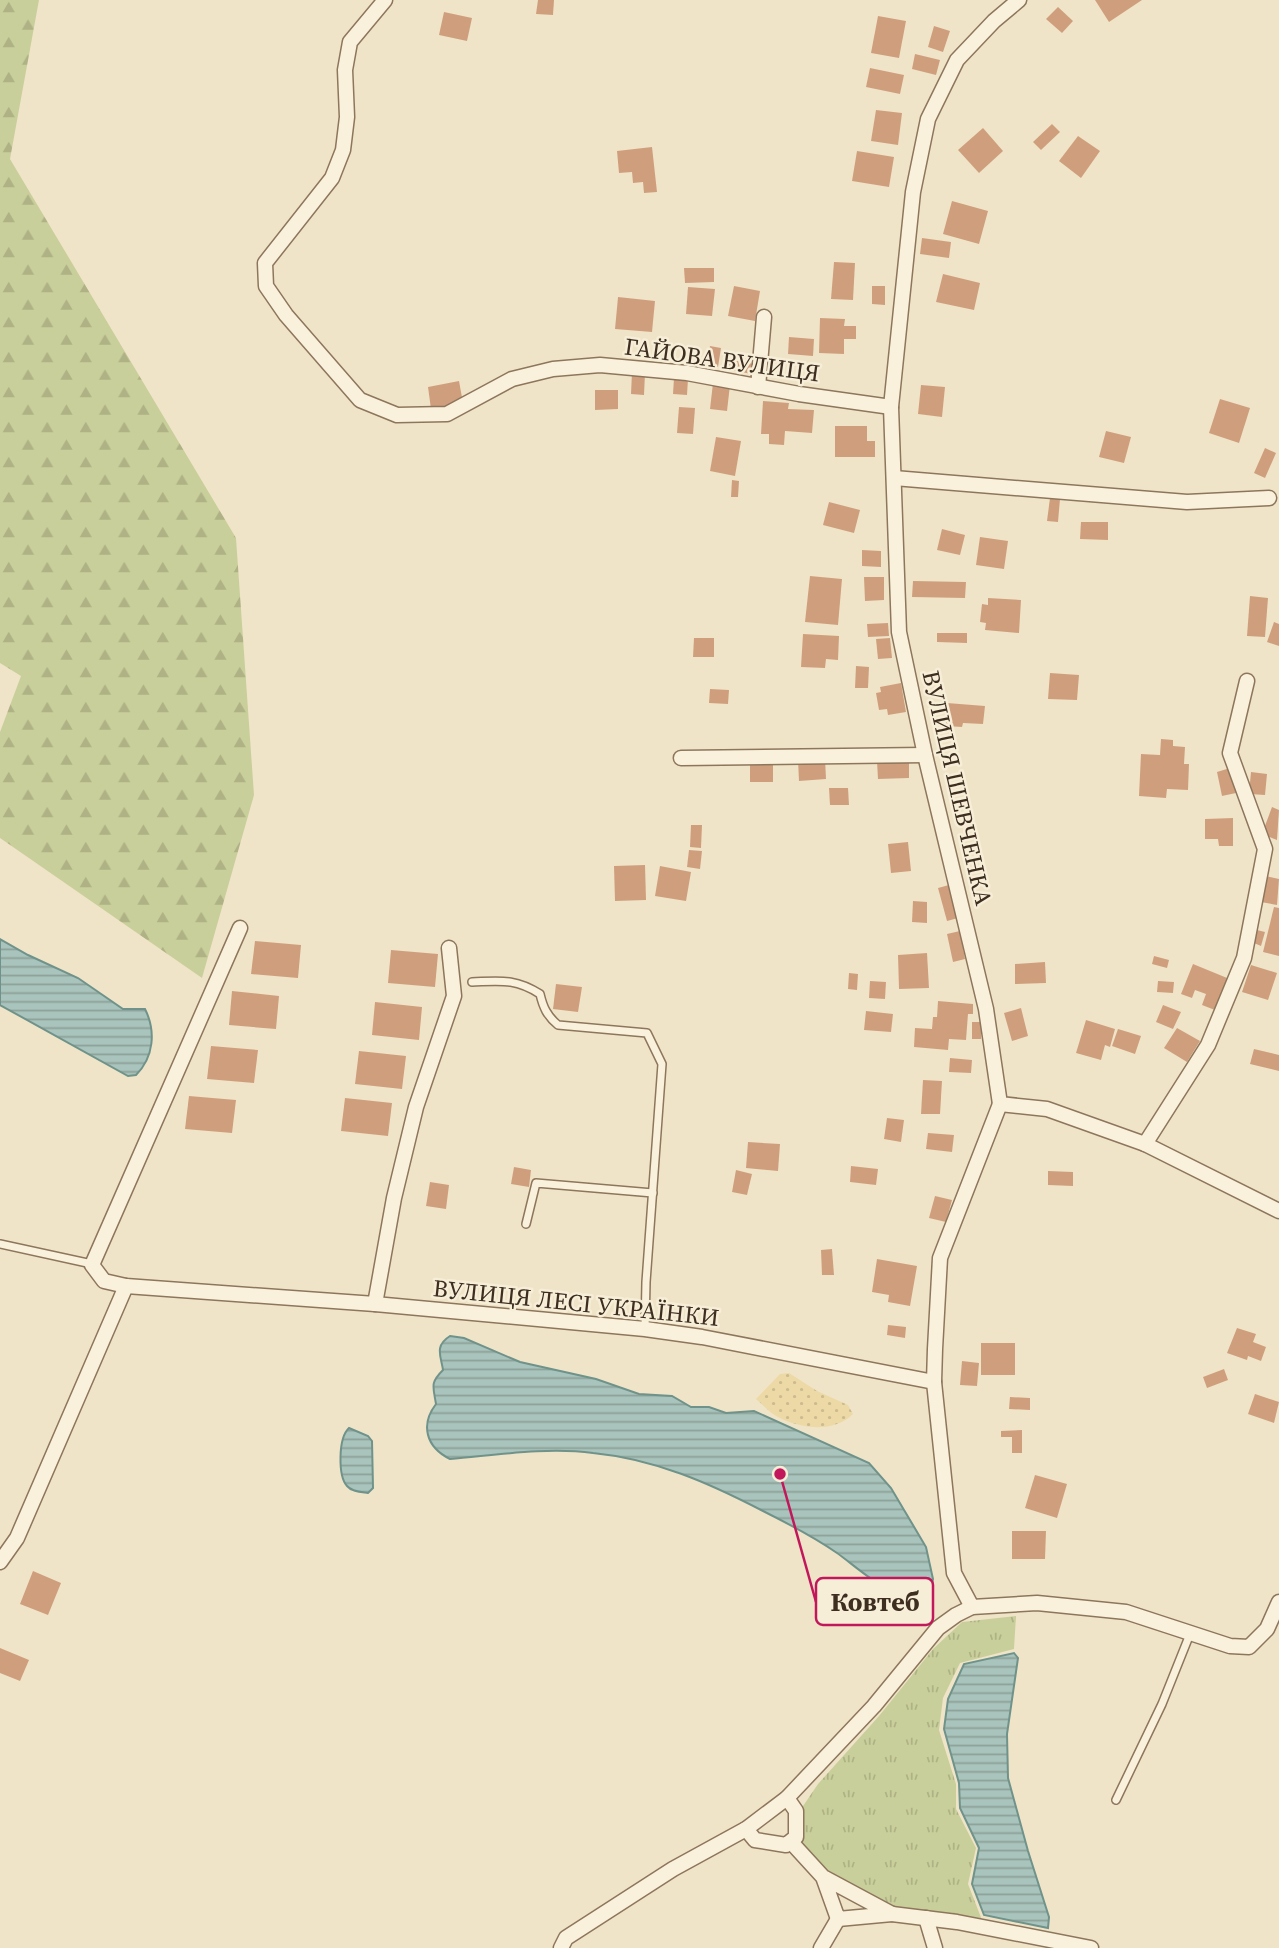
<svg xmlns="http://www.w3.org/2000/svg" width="1279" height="1948" viewBox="0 0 1279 1948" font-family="'Source Serif 4',serif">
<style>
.forest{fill:url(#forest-firs)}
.sand{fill:url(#sand-dots)}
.park{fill:url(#park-tufts)}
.water{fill:url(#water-rules);stroke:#6f938a;stroke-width:2}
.building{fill:#cf9f7d}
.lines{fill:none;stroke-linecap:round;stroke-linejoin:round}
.service-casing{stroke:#8d765c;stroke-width:10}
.minor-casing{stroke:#8d765c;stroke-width:17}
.service{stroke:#faf1dc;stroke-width:7}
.minor{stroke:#faf1dc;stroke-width:14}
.labels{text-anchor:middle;stroke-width:5;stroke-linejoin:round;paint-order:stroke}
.street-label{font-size:24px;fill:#3d2e20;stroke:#f7eed8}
.leader{fill:none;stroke:#c2185b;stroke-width:2.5}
.callout-dot{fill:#c2185b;stroke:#f7eed8;stroke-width:2.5}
.callout{fill:#f7eed8;stroke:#c2185b;stroke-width:2.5}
.callout-label{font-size:26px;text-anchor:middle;font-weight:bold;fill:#3d2e20}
</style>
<defs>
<pattern id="forest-firs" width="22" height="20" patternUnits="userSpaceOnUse" patternTransform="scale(1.75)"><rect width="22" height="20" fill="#c9cf9b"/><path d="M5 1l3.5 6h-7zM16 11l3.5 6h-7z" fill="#aeb285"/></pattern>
<pattern id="sand-dots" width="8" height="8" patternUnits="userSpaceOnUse" patternTransform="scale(1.75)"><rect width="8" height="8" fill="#ecd9a5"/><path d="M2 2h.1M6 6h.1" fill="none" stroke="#cbbb8e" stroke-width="1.8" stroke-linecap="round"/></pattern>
<pattern id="park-tufts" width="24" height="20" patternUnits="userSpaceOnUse" patternTransform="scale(1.75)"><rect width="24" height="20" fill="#c9cf9b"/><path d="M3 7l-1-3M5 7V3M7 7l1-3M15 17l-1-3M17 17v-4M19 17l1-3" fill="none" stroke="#aeb285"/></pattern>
<pattern id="water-rules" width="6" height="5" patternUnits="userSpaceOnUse" patternTransform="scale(1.75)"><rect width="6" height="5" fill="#a9c4bc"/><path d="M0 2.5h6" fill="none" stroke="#8ba098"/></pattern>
</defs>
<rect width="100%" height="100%" fill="#f0e4c8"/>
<path class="forest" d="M0 0H39L10 159 236 538 254 795 202 978 0 838V732L21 676 0 663Z"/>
<path class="sand" d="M789 1373 817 1391 848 1405 853 1414C834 1433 801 1429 778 1417 770 1413 763 1405 756 1399L780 1374Z"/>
<path class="park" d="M1016 1616 1014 1649 960 1663 943 1698 939 1730 956 1784V1809L976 1848 968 1884 982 1920 901 1912 822 1867 800 1844 801 1809 818 1784 879 1716 933 1649 962 1622Z"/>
<g class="water">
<path d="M0 939 28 955 78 978 123 1009H145C156 1031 154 1057 136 1075L128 1076 0 1005Z"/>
<path d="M450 1336 464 1338 520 1362 596 1379 639 1394 672 1396 691 1407H709L726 1413 754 1411 869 1463 891 1488 926 1547 933 1579 929 1599C904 1611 857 1567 837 1553 814 1537 789 1524 763 1511 709 1483 655 1459 593 1453 546 1447 497 1455 450 1459 426 1447 420 1425 436 1404 433 1386 430 1383 443 1370 441 1356 434 1346 450 1336Z"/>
<path d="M349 1428 368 1436 372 1441 373 1488 368 1493C361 1492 352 1492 347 1486 338 1476 338 1438 349 1428Z"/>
<path d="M1014 1653 1018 1658 1007 1734 1008 1778 1028 1851 1049 1917 1048 1928 984 1915 972 1884 979 1848 960 1808 959 1783 944 1729 948 1699 964 1664Z"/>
</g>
<g class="building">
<path d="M538 0H554L553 15 536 14Z"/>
<path d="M1095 0H1142L1109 22Z"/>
<path d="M1058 7 1073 21 1062 33 1046 19Z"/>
<path d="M444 12 472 18 467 41 439 35Z"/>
<path d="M878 16 906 21 899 58 871 53Z"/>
<path d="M934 26 950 31 943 52 928 47Z"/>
<path d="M915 54 940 60 936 75 912 69Z"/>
<path d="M870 68 904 75 900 94 866 87Z"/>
<path d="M876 110 902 113 898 145 871 141Z"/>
<path d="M1052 124 1060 132 1041 150 1033 142Z"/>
<path d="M983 128 1003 151 979 173 958 150Z"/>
<path d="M1078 136 1100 151 1081 178 1059 161Z"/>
<path d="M652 147 657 192 644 193 643 182 633 183 632 172 619 173 617 151Z"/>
<path d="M857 151 894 157 889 187 852 181Z"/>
<path d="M952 201 988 211 979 244 943 234Z"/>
<path d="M922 238 951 242 949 258 920 254Z"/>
<path d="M834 262 855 263 853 300 831 299Z"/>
<path d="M684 268H714V282L685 283Z"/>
<path d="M943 274 980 283 974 310 936 302Z"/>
<path d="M734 286 760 291 755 321 728 316Z"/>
<path d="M872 286H885V305L872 304Z"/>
<path d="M688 287 715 289 712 316 686 314Z"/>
<path d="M618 297 655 301 652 332 615 329Z"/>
<path d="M820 318 845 319 844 326H856V339H844V354L819 353Z"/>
<path d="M789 337 814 339 813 356 788 354Z"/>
<path d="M710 346 721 348 718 367 707 365Z"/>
<path d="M726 359 754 364 752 374 725 369Z"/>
<path d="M632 372 645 373 644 395 631 394Z"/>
<path d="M674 378 688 379 687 395 673 394Z"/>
<path d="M459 381 463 403 431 409 428 387Z"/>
<path d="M713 383 730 385 727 411 710 409Z"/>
<path d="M921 385 945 387 942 417 918 414Z"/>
<path d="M595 390H618V409L595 410Z"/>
<path d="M1220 399 1250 408 1239 443 1209 433Z"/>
<path d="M763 401 789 403 788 409 814 410 812 433 785 431 784 445 769 444V434H761Z"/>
<path d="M679 407 695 408 693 434 677 433Z"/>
<path d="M835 426H867V441H875V457H835Z"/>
<path d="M1106 431 1131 437 1124 463 1099 457Z"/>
<path d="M716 437 741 441 735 476 710 471Z"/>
<path d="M1265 448 1276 453 1265 478 1254 473Z"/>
<path d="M732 480 739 481 738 497H731Z"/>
<path d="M1050 498 1060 499 1058 522 1047 521Z"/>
<path d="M829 502 860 510 854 533 823 525Z"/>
<path d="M1081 522H1108V540L1080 539Z"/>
<path d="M942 529 965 535 960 555 937 550Z"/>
<path d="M980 537 1008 541 1004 569 976 565Z"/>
<path d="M862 550 881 551V567L862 566Z"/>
<path d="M810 576 842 579 838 625 805 622Z"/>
<path d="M864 577H884V600L865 601Z"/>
<path d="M913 581 966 582 965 598 912 597Z"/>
<path d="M1250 596 1268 598 1265 637 1247 636Z"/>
<path d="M988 598 1021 600 1019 633 985 630 986 623 980 622 982 604 988 605Z"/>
<path d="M1274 622 1279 624V646L1267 642Z"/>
<path d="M888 623 889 636 868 637 867 624Z"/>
<path d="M937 633H967V643L937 642Z"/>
<path d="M803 634 839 636 838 660 826 659 825 668 801 667Z"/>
<path d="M694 638H714V657H693Z"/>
<path d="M890 638 892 658 878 659 876 639Z"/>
<path d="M856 666 869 667 868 688H855Z"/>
<path d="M1050 673 1079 675 1077 700 1048 699Z"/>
<path d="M901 683 906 712 888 715 887 709 879 710 876 693 881 692 880 687Z"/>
<path d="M710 689 729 690 728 704 709 703Z"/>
<path d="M947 703 985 706 983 724 963 723 962 727 946 726Z"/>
<path d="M1161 739 1173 740V746L1185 747 1184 764H1189L1188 790 1167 789 1166 798 1139 796 1141 754 1160 755Z"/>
<path d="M825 758 826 779 799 781 798 760Z"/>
<path d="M909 760V778L878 779 877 761Z"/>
<rect x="750" y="764" width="23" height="18"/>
<path d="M1230 768 1236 793 1222 796 1217 772Z"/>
<path d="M1251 772 1267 774 1265 795 1249 794Z"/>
<path d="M829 788H848L849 805H830Z"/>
<path d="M1272 807 1279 810 1277 840 1262 834Z"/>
<path d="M1233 818V846H1219L1218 839H1205V819Z"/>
<path d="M691 825H702L701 848 690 847Z"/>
<path d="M908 842 911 871 891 873 888 844Z"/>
<path d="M689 850 702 851 700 869 687 867Z"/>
<path d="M645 865 646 900 615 901 614 866Z"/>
<path d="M660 866 691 872 686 901 655 896Z"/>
<path d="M1266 876 1279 879 1277 905 1261 902Z"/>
<path d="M949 885 958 918 947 921 938 888Z"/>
<path d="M913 901 927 902V923L912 922Z"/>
<path d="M1274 907 1279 908V956L1263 952Z"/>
<path d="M1257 930 1265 932 1261 946 1254 943Z"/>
<path d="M960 931 965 959 953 962 947 934Z"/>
<path d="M255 941 301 945 298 978 251 974Z"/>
<path d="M391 950 438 954 435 987 388 983Z"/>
<path d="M927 953 929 988 899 989 898 955Z"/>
<path d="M1154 956 1169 960 1167 968 1152 964Z"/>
<path d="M1045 962 1046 983 1015 984V964Z"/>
<path d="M1193 964 1232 980 1220 1012 1202 1005 1206 994 1195 990 1192 998 1181 994Z"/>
<path d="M1251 965 1277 973 1268 1000 1242 992Z"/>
<path d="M849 973 858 974 857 990 848 989Z"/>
<path d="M870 981 886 982 885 999 869 998Z"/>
<path d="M1158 981 1174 982 1173 993 1157 992Z"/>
<path d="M556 984 582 987 578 1012 553 1009Z"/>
<path d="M232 991 279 996 276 1029 229 1025Z"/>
<path d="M938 1001 973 1004V1014H968L966 1040 949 1039 948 1050 914 1047 915 1028 932 1029 933 1017H937Z"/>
<path d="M375 1002 422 1007 419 1040 372 1035Z"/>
<path d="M1163 1005 1181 1012 1173 1029 1156 1022Z"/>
<path d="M1021 1008 1028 1036 1012 1041 1004 1013Z"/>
<path d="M866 1011 893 1014 891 1032 864 1030Z"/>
<path d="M1086 1020 1115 1029 1110 1047 1105 1045 1101 1060 1076 1053Z"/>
<rect x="972" y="1022" width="9" height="17"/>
<path d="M1177 1028 1200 1041 1187 1062 1164 1048Z"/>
<path d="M1118 1029 1141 1036 1135 1054 1112 1046Z"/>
<path d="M211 1046 258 1050 254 1083 207 1079Z"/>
<path d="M1254 1049 1279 1055V1071L1250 1064Z"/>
<path d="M359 1051 406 1056 402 1089 355 1084Z"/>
<path d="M950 1058 972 1060 971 1073 949 1072Z"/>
<path d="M923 1080 942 1081 940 1114H921Z"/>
<path d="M189 1096 236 1100 232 1133 185 1129Z"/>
<path d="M345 1098 392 1103 388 1136 341 1131Z"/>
<path d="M887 1118 904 1120 901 1142 884 1139Z"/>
<path d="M928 1133 954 1135 952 1152 926 1149Z"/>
<path d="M748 1142 780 1144 778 1171 746 1168Z"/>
<path d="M851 1166 878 1169 876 1185 850 1182Z"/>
<path d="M514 1167 531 1170 529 1187 511 1184Z"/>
<path d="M736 1170 752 1174 747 1195 732 1192Z"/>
<path d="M1048 1171 1073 1172V1186L1048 1185Z"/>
<path d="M430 1182 449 1185 446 1209 426 1206Z"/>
<path d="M935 1196 952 1200 946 1222 929 1218Z"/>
<path d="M832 1249 834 1275H822L821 1250Z"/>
<path d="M877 1259 917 1266 910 1306 888 1302 889 1295 872 1292Z"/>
<path d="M888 1325 906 1327 905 1338 887 1335Z"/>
<path d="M1237 1328 1256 1334 1253 1342 1266 1347 1261 1361 1248 1356 1247 1360 1227 1353Z"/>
<rect x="981" y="1343" width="34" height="32"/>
<path d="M962 1361 979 1363 977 1386 960 1385Z"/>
<path d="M1224 1369 1228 1380 1207 1388 1203 1377Z"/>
<path d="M1255 1394 1279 1402 1274 1423 1248 1414Z"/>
<path d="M1010 1397 1030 1398V1410L1009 1409Z"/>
<path d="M1022 1430V1453H1012V1437H1001V1431Z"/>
<path d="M1035 1475 1067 1484 1057 1518 1025 1508Z"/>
<path d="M1012 1531H1046L1045 1559H1012Z"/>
<path d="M33 1571 61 1583 48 1615 20 1604Z"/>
<path d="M0 1648 29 1660 20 1681 0 1673Z"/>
</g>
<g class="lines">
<g class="service-casing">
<g id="service">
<path d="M472 982C500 981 515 978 540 994 543 1007 547 1016 558 1025L647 1033 662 1064 646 1282 645 1329"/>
<path d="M526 1224 536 1183 653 1193"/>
<path d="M0 1244 92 1264"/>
<path d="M1116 1800 1162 1704 1190 1634"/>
</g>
</g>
<g class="minor-casing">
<g id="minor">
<path d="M385 0 350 42 345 70 347 117 343 150 332 178 265 263 266 286 286 315 360 400 397 415 447 414 512 379 553 369 600 365 687 373 799 394 891 407"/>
<path d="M1019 0 994 21 957 60 928 119 913 192 891 407 899 632 925 755 986 1009 1000 1104 1047 1109 1145 1144 1279 1211"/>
<path d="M758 387 764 317"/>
<path d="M894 478 1187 502 1269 498"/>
<path d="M681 758 925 755"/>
<path d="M240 928 92 1265 104 1281 126 1286 375 1304 645 1329 702 1337 934 1382"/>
<path d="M1145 1144 1208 1045 1244 958 1265 849 1230 753 1247 681"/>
<path d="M375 1304 394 1198 416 1107 454 996 449 948"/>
<path d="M0 1562 17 1538 126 1286"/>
<path d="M972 1607 954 1573 934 1382 935 1349 940 1258 1000 1104"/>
<path d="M746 1829 755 1840 786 1845 796 1837V1811L787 1798"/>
<path d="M791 1842 823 1877 892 1914 838 1919 823 1877"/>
<path d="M892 1914 957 1922 1091 1948"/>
<path d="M926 1918 935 1948"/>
<path d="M561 1948 566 1938 673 1869 746 1829 787 1798 874 1706 938 1628 956 1615 972 1607 1037 1603 1126 1612 1230 1646 1249 1647 1267 1629 1279 1602"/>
<path d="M821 1948 838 1919"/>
</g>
</g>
<use href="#service" class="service"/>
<use href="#minor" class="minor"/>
</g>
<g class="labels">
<g class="street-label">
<text transform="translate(722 360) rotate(8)" y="8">ГАЙОВА ВУЛИЦЯ</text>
<text transform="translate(957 788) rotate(77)" y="8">ВУЛИЦЯ ШЕВЧЕНКА</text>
<text transform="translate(576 1303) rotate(6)" y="8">ВУЛИЦЯ ЛЕСІ УКРАЇНКИ</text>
</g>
</g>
<path class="leader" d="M780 1474L816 1602"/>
<circle class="callout-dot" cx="780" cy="1474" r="7"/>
<rect class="callout" x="816" y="1578" width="117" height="47" rx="7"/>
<g class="callout-label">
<text x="875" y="1611">Ковтеб</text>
</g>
</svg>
